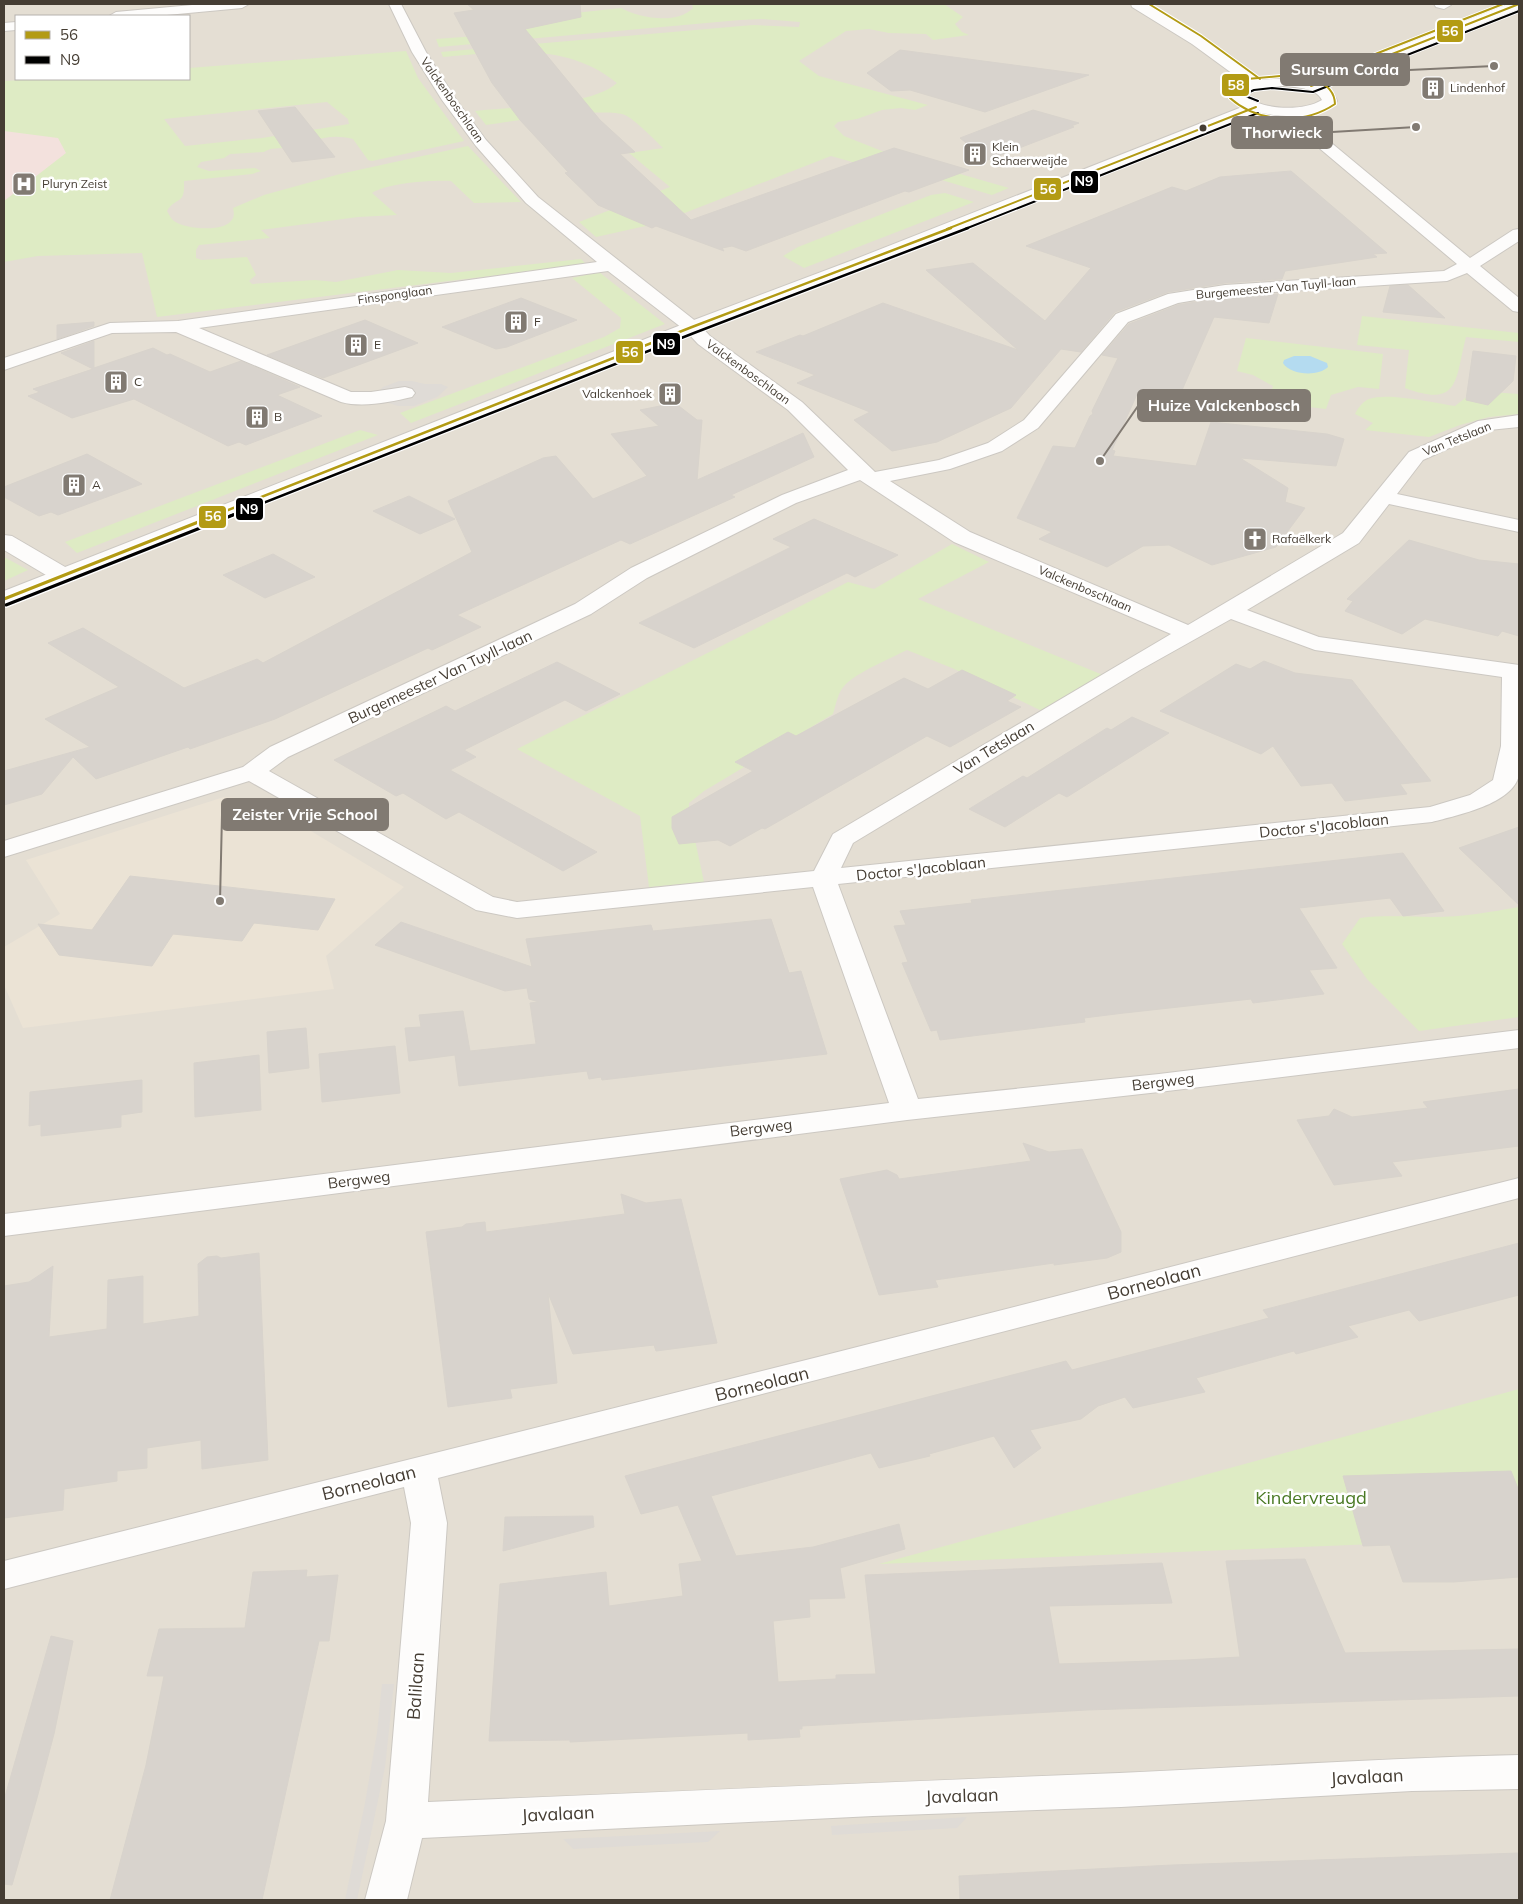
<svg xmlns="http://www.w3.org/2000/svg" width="1523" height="1904" viewBox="0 0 1523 1904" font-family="Mulish,sans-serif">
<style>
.residential{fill:#e4ded3;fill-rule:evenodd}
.education{fill:#ebe3d5}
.medical{fill:#f3e1dd}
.green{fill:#deebc4;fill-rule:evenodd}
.parking{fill:#dfdbd6}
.water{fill:#b4dbf0}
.building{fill:#d8d3cd;stroke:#d8d3cc}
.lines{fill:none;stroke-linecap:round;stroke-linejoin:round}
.minor-casing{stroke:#ccc8c2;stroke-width:2}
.tertiary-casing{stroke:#ccc8c2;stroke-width:2}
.minor{fill:#fdfcfb;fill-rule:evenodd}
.tertiary{fill:#fdfcfb;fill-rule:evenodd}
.bus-1-far2-casing{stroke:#fff;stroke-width:4}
.bus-1-far1-casing{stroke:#fff;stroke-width:5}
.bus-1-casing{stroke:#fff;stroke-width:6}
.bus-2-far2-casing{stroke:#fff;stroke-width:4}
.bus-2-far1-casing{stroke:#fff;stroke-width:5}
.bus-2-casing{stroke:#fff;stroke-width:6}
.bus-3-casing{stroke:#fff;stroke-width:4}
.bus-1-far2{stroke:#b39b14;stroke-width:2}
.bus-1-far1{stroke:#b39b14;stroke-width:2.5}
.bus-1{stroke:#b39b14;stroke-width:3}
.bus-2-far2{stroke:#000;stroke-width:2}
.bus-2-far1{stroke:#000;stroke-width:2.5}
.bus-2{stroke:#000;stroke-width:3}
.bus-3{stroke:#b39b14;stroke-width:2}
.bus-dot{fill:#453d33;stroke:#fff;stroke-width:2}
.labels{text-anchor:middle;stroke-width:5;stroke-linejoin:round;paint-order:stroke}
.far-poi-label{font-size:12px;fill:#453d33;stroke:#fff;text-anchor:start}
.far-street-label{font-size:12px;fill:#453d33;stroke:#fff}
.street-label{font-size:15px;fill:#453d33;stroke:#fff}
.near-street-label{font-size:18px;fill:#453d33;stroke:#fff}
.near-park-label{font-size:18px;fill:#497923;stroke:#fff}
.leader{fill:none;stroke:#817a72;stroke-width:2}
.callout-dot{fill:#817a72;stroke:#fff;stroke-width:2}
.callout{fill:#817a72;stroke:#817a72;stroke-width:2}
.callout-label{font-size:16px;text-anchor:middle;font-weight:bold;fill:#fff}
.line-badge{stroke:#fff;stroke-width:2}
.badge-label{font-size:14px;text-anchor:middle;font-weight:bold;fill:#fff}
</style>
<rect width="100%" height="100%" fill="#f0ece6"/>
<path class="residential" d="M4 4H1519V1900H4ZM16 16H189V79H16Z"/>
<path class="education" d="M224 797 255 799 266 804 404 887 326 956 334 989 23 1028 4 985V947L60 914 26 860Z"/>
<path class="medical" d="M4 125 71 133 85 153 4 216Z"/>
<g class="green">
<path d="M692 4H944L963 17 955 24 962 32 969 35 933 40 926 34 889 33 869 29 846 31 799 61 819 76 928 105 915 110 901 108 882 110 857 119 838 122 834 126 844 136 887 153 1009 188 992 195 898 167 884 171 831 156 659 223 596 237 579 222 670 187 629 153 663 148C655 140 634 119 625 115 602 107 515 121 486 125L475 111C510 107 592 106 617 83 566 41 503 52 443 57L441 52 753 25 799 27 800 22 762 19 740 20 439 47 436 39 515 33 519 19 621 8C639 18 677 25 693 8Z"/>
<path d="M406 51 418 78 464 141 372 161 368 160 353 139C327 132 311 143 287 147 279 149 271 147 264 152L230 154 224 158 201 162 197 167 209 171 255 168 261 171 252 174 184 181C185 207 177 195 167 211 169 214 171 219 174 221 184 229 221 232 230 222 235 218 234 213 233 208L264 195 340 174 468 146 521 202 474 203 451 181C431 180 388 183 372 193L397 215 358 217 261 230 270 238 199 245 196 250V258L202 260 247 257 256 275 249 281 252 284 315 280 336 282 398 270 451 273 581 259 586 264 157 317 142 253 38 256 4 262V201L66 153 58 138 4 131V81L38 79H189V68ZM327 102 348 119 349 124 262 138 185 146 164 119Z"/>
<path d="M945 193 974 202 804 268 783 256 798 247 931 195Z"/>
<path d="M599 272 665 324 411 423 400 413 604 337 620 328 621 318 572 278Z"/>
<path d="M1362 316 1519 333V342L1466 337C1455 378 1461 409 1405 388L1409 350 1357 345Z"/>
<path d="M1246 338 1383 354 1379 389 1358 387 1331 395 1326 409 1268 402 1273 386 1253 375 1237 371Z"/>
<path d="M1474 391 1519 394V414L1489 417 1460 425 1429 437 1365 430 1373 423 1355 414C1358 408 1362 402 1369 399 1388 392 1434 403 1455 406Z"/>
<path d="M360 430 378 435 77 553 65 542Z"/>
<path d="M952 544 989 562 918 599 1103 675 1044 712 952 668 907 650C891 658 856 673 845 685 838 692 836 704 833 714L704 791 689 803V812L704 882 649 887 640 816 517 749 848 582 874 589Z"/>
<path d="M4 557 28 570 4 581Z"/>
<path d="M1519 907V1017L1419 1031 1367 979 1342 944 1360 918C1385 915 1409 917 1434 917 1462 917 1491 912 1519 907Z"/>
<path d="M1519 1389V1500L1511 1476 1375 1544 879 1564Z"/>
</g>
<g class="parking">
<path d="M399 381H412L425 384H441L448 387 437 397 414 406H398L373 398 383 387Z"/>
<path d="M382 1684H394L385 1767 357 1900H345L365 1803 377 1733Z"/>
<path d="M967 1817 957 1828 832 1835 831 1826Z"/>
<path d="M720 1831 708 1842 573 1849 563 1839Z"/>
</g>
<path class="water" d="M1294 356H1310L1327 363 1328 367C1318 377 1290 375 1283 363L1284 360Z"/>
<g class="building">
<path d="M467 4H580L581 17 525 29 600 120 635 152 620 154 691 220 894 148 969 170 909 192 905 191 746 251 732 246 722 248 724 251 656 226 652 228 598 205 565 173 568 172 520 120 492 83 454 13 474 10Z"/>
<path d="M900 50 1089 75 985 112 910 90 891 91 867 73Z"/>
<path d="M295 107 335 157 292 162 258 111Z"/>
<path d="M1033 110 1079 123 1071 126 1074 127 988 160 960 138Z"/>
<path d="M1291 171 1387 253 1373 254 1377 257 1285 271 1282 279 1225 283 1168 292 1115 312 1081 352 1061 349 1011 408 937 442 892 451 854 420 870 412 797 383 815 375 756 352 800 335 803 336 883 303 1018 350 926 270 973 263 1045 321 1091 268 1026 246 1172 187 1186 191 1220 177Z"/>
<path d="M1408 285 1445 318 1383 312 1390 286Z"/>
<path d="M1278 294 1269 323 1214 317 1179 397 1138 392 1112 450 1115 451 1113 456 1196 466 1211 422 1327 434 1344 439 1336 466 1240 458 1288 488 1285 502 1305 508 1276 547 1212 565 1169 545 1143 546 1107 567 1039 539 1052 532 1017 518 1053 446 1075 448 1090 416 1093 414 1092 411 1118 358 1102 355 1129 324 1178 305 1225 297Z"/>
<path d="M521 298 577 320 507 347 496 349 442 327Z"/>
<path d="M365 320 418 343 323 378 267 355Z"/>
<path d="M94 322V326L57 339V325Z"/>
<path d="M94 341V368L153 348 167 355 170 354 210 372 241 361 300 387 277 395 322 416 246 445 239 442 228 446 134 399 72 418 28 396 40 392 33 389 93 369 61 353Z"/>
<path d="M1473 351 1516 356 1513 381 1488 405 1466 400Z"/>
<path d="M675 403 697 420H702L697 480 803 433 814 457 731 495 735 497 630 544 621 540 457 615 481 627 432 650 428 648 275 719 190 749 188 747 96 779 73 757 42 794 4 805V771L90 747 45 719 119 687 48 643 83 628 184 688 257 659 263 663 472 552 448 501 543 458 556 456 593 499 647 476 611 434 659 426 640 410Z"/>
<path d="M87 454 142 484 58 515 51 512 39 516 4 497V487Z"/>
<path d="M409 496 455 519 420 534 373 511Z"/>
<path d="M814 519 898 555 855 577 847 573 694 648 639 623 791 547 773 539Z"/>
<path d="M1409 540 1479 560 1519 564V636L1502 631 1498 636 1425 619 1402 634 1345 611 1353 601 1347 599Z"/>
<path d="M273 554 315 577 265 598 223 575Z"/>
<path d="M1264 661 1295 673 1352 680 1431 781 1400 784 1407 794 1345 801 1332 783 1301 786 1273 746 1261 754 1160 711 1236 664 1250 669Z"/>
<path d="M557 662 620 694 586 711 565 700 464 750 476 757 450 770 597 852 563 871 459 812 446 819 403 793 396 796 334 760 438 710 446 706 455 711Z"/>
<path d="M962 670 1016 695 1007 701 1021 707 950 747 927 736 765 829 762 828 730 846 718 840 679 844 672 828V817L753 771 735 762 788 732 796 736 904 678 928 689Z"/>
<path d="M1132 717 1169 733 1067 797 1059 793 1005 827 969 809 1023 776 1027 778 1107 728 1111 730Z"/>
<path d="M1519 827V905L1459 848Z"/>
<path d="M1403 853 1444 911 1403 916 1390 898 1299 908 1337 968 1309 970 1324 994 1253 1003 1251 999 1124 1013 1084 1018 1085 1022 940 1040 937 1030 931 1031 902 963 908 962 894 926 906 925 900 911 972 903 971 900Z"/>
<path d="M130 876 335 899 318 930 254 923 242 941 173 934 152 966 59 955 38 924 92 930Z"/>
<path d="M771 919 789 973 801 971 827 1054 602 1080 601 1077 589 1079 587 1071 459 1086 455 1055 409 1061 405 1028 421 1027 419 1015 463 1011 470 1051 536 1044 530 1003 539 1002 529 999 527 988 505 991 375 945 401 922 532 967 526 939 651 925 653 931Z"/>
<path d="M306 1028 309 1068 269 1073 267 1032Z"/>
<path d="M395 1046 400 1093 322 1102 319 1054Z"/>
<path d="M259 1055 261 1110 195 1117 194 1063Z"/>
<path d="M142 1080V1112L121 1115V1127L41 1136V1124L29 1126 30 1092Z"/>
<path d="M1519 1089V1146L1392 1162 1402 1176 1334 1185 1297 1120 1329 1116 1334 1109 1352 1117 1428 1108 1423 1102Z"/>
<path d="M1023 1143 1049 1152 1082 1149 1121 1232V1252L1107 1258 1054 1265V1263L935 1280 938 1287 879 1295 840 1179 887 1170 897 1175 899 1179 1031 1161Z"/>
<path d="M621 1194 646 1203 681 1199 717 1343 656 1351 654 1345 573 1354 548 1293 557 1383 510 1389 512 1398 448 1407 426 1232 462 1227 466 1224 485 1222 486 1232 625 1214Z"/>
<path d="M1519 1243V1295L1419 1321 1409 1310 1348 1326 1358 1337 1296 1354 1294 1351 1196 1378 1205 1392 1133 1408 1125 1397 1098 1406 1081 1419 1030 1430 1041 1448 1014 1468 994 1436 929 1454 930 1456 879 1468 871 1453 711 1496 736 1556 813 1547 899 1524 905 1549 840 1568 845 1598 809 1599 810 1617 773 1621 778 1682 836 1679V1675L876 1674 865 1575 1162 1563 1172 1603 1049 1606 1059 1664 1186 1660 1240 1657 1226 1561 1305 1559 1345 1653 1519 1649V1696L1087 1710 802 1726V1729H799L800 1737 748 1740V1733L570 1742V1740L489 1741 500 1584 606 1572 609 1606 683 1596 679 1564 702 1561 678 1505 641 1514 625 1476 1066 1361 1072 1370 1172 1344 1269 1318 1263 1310Z"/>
<path d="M259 1253 268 1460 202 1469 201 1440 147 1448V1468L117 1471V1481L64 1489 63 1510 4 1518V1286L29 1282 53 1266 49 1337 107 1329 108 1280 126 1278 143 1276V1324L199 1316 198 1264 207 1257 217 1256 221 1258Z"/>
<path d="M1511 1471 1519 1491V1577L1453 1582H1403L1390 1545 1363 1546 1343 1476Z"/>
<path d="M593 1516 594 1527 503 1551 505 1517Z"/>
<path d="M307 1570 306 1577 338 1575 329 1641H319L262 1900H110L146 1765 164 1676H147L159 1629 245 1628 253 1572Z"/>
<path d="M51 1636 73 1641 54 1734 37 1798 12 1885 4 1884V1800Z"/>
<path d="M1519 1853V1900H960L959 1876 1172 1865Z"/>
</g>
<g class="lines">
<g class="minor-casing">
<g id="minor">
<path d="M203 4H249L242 8 156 16H109L116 12Z"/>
<path d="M389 4H401L426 52 455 98 486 140 538 197 698 323 710 336 802 402 875 472 939 460 988 443 1024 420 1116 314 1168 294 1225 285 1444 271 1457 264 1312 142 1293 111 1295 108H1305L1323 136 1470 258 1513 230 1519 229V241L1480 266 1519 298V312L1513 311 1467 273 1447 281 1225 295 1178 303 1128 322 1038 428 1002 451 950 469 890 481 970 532 1188 625 1343 533 1409 452 1478 421 1519 415V427L1489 430 1423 460 1397 494 1519 520V532L1389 504 1359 543 1247 610 1319 637 1519 665V775C1513 804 1458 815 1432 822L838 884 918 1099 1159 1074 1519 1030V1048L1159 1092 907 1120 4 1236V1214L889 1103 813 887 517 918 476 910 249 781 4 857V841L243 767 270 747 575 604 631 568 782 495 848 470 788 410 698 344 686 331 608 271 199 328 351 392H371L405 387 412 389 415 393 412 397C390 402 363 408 341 402L176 332 112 333 4 370V358L110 323 178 321 597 262 526 203 476 146 442 100 412 52ZM860 480 954 542 1171 634 833 834 814 871 517 902 493 897 269 771 288 757 591 614 647 578 796 503ZM1231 619 1315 650 1502 677 1501 746 1493 780 1470 795 1430 807 841 868 853 843 1140 670Z"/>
<path d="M1434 4H1450L1451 5 1444 9 1436 7Z"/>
<path d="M1508 4H1519V9L1316 89H1306L1304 86 1306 83Z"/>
<path d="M16 22V30L4 31V23Z"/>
<path d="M4 535 12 536 72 571 75 576 72 581 64 583 56 581 4 550Z"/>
<path d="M1519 1178V1198L438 1478 447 1523 428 1802C658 1792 888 1782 1119 1773 1252 1767 1385 1758 1519 1755V1789L1412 1791 1121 1807 873 1816 422 1838 407 1900H365L386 1821 411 1523 404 1487 4 1589V1561L818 1357Z"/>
</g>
</g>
<g class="tertiary-casing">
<path id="tertiary" d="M1131 4H1146L1202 38 1259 80C1281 78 1329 75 1337 101 1323 121 1278 117 1257 112L4 606V591L686 323 853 260 1242 107 1231 99 1229 92 1244 82 1192 44 1132 7ZM1281 86C1294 87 1316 87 1322 100 1302 112 1262 110 1243 95L1252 89Z"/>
</g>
<use href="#minor" class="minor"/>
<use href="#tertiary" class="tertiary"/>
<g class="bus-1-far2-casing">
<g id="bus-1-far2">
<path d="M1311 86 1519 4"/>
<path d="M947 229 1256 107"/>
</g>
</g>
<g class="bus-1-far1-casing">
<path id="bus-1-far1" d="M213 516 692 327 951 228"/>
</g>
<g class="bus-1-casing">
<path id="bus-1" d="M4 599 216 515"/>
</g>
<g class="bus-2-far2-casing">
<g id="bus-2-far2">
<path d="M1258 101 1243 95 1254 90 1272 88 1313 92 1519 11"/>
<path d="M965 229 1258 113"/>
</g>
</g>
<g class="bus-2-far1-casing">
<path id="bus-2-far1" d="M230 516 694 333 968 228"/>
</g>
<g class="bus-2-casing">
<path id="bus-2" d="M6 605 233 515"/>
</g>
<g class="bus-3-casing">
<g id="bus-3">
<path d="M1149 4 1201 36 1260 79"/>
<path d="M1280 76 1247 79 1231 88 1230 98C1258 123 1304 125 1335 104 1334 78 1302 77 1282 76"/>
<path d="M1309 80 1503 4"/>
</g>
</g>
<use href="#bus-1-far2" class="bus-1-far2"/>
<use href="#bus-1-far1" class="bus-1-far1"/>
<use href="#bus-1" class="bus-1"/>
<use href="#bus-2-far2" class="bus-2-far2"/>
<use href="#bus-2-far1" class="bus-2-far1"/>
<use href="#bus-2" class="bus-2"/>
<use href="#bus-3" class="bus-3"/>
</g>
<defs>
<g id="building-square" transform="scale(1.25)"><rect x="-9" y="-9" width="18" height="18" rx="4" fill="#817a72" stroke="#fff"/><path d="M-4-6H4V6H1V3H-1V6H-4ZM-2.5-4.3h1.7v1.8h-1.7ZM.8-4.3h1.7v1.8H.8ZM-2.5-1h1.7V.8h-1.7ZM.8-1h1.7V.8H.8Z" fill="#fff"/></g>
<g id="hospital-square" transform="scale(1.25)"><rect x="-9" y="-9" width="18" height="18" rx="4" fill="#817a72" stroke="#fff"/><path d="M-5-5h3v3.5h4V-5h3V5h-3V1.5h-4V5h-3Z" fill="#fff"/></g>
<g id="church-square" transform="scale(1.25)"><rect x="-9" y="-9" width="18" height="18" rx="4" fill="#817a72" stroke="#fff"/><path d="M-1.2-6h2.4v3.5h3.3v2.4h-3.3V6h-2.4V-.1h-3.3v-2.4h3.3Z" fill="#fff"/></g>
</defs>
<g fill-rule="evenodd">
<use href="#building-square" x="1433" y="88"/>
<use href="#building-square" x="975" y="154"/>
<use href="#hospital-square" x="24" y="184"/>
<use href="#building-square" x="516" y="322"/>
<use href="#building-square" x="356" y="345"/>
<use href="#building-square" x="116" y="382"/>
<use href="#building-square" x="670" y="394"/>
<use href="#building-square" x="257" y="417"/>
<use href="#building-square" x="74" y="485"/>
<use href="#church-square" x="1255" y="539"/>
</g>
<circle class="bus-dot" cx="1203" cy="128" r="4.5"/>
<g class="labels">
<g class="far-poi-label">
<text x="1450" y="92">Lindenhof</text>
<text x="992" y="151">Klein<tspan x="992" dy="14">Schaerweijde</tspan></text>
<text x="42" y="188">Pluryn Zeist</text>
<text x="534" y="326">F</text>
<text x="374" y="349">E</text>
<text x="134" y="386">C</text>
<text x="652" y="398" text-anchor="end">Valckenhoek</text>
<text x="274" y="421">B</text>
<text x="92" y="489">A</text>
<text x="1272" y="543">Rafaëlkerk</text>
</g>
<g class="far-street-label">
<text transform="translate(452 100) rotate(55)" y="4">Valckenboschlaan</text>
<text transform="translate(1276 288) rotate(-5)" y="4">Burgemeester Van Tuyll-laan</text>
<text transform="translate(395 295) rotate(-8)" y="4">Finsponglaan</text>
<text transform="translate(748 372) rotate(36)" y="4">Valckenboschlaan</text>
<text transform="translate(1457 439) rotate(-22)" y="4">Van Tetslaan</text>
<text transform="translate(1085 589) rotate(23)" y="4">Valckenboschlaan</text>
</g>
<g class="street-label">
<text transform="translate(440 677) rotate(-25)" y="5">Burgemeester Van Tuyll-laan</text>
<text transform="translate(994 748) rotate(-31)" y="5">Van Tetslaan</text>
<text transform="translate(1324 826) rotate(-6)" y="5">Doctor s'Jacoblaan</text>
<text transform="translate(921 869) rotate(-6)" y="5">Doctor s'Jacoblaan</text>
<text transform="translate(1163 1082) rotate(-7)" y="5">Bergweg</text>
<text transform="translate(761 1128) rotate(-7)" y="5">Bergweg</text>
<text transform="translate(359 1180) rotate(-7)" y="5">Bergweg</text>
</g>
<g class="near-street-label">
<text transform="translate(1154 1282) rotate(-15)" y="6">Borneolaan</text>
<text transform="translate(762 1384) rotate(-14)" y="6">Borneolaan</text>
<text transform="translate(369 1483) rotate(-14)" y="6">Borneolaan</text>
<text transform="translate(416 1686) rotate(-86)" y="6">Balilaan</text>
<text transform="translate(1367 1777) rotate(-3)" y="6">Javalaan</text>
<text transform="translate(962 1796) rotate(-2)" y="6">Javalaan</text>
<text transform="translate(558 1814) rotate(-3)" y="6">Javalaan</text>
</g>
<g class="near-park-label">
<text x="1311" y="1504">Kindervreugd</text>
</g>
</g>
<path class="leader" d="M1494 66L1409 70M1416 127L1332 132M1100 461L1138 406M220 901L222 815"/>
<g class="callout-dot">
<circle cx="1494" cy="66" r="5"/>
<circle cx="1416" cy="127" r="5"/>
<circle cx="1100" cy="461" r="5"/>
<circle cx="220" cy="901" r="5"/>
</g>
<g class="callout">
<rect x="1281" y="54" width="128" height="31" rx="5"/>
<rect x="1232" y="117" width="100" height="31" rx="5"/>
<rect x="1138" y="390" width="172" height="31" rx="5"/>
<rect x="222" y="799" width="166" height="31" rx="5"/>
</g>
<g class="callout-label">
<text x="1345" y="75">Sursum Corda</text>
<text x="1282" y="138">Thorwieck</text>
<text x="1224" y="411">Huize Valckenbosch</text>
<text x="305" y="820">Zeister Vrije School</text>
</g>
<g class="line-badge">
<rect x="1436" y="19" width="28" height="24" rx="5" fill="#b39b14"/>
<rect x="1221" y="73" width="29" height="24" rx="5" fill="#b39b14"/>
<rect x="1070" y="170" width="29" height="24" rx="5" fill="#000"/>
<rect x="1033" y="177" width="29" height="24" rx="5" fill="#b39b14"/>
<rect x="652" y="332" width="29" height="24" rx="5" fill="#000"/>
<rect x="615" y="340" width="29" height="24" rx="5" fill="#b39b14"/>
<rect x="235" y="497" width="29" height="24" rx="5" fill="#000"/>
<rect x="198" y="505" width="29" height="24" rx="5" fill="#b39b14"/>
</g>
<g class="badge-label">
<text x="1450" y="36">56</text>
<text x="1236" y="90">58</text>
<text x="1084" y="186">N9</text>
<text x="1048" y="194">56</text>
<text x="666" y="349">N9</text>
<text x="630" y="357">56</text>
<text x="249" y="514">N9</text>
<text x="213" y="521">56</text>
</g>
<rect width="1523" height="1904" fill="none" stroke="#453d33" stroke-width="10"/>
<rect x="15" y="15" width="175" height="65" fill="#ffffff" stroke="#b5b1ad"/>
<rect x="25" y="31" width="25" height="8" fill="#b39b14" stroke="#b5b1ad"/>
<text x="60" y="40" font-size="15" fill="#453d33">56</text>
<rect x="25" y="56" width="25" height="8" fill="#000000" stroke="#b5b1ad"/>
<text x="60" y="65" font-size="15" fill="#453d33">N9</text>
</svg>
